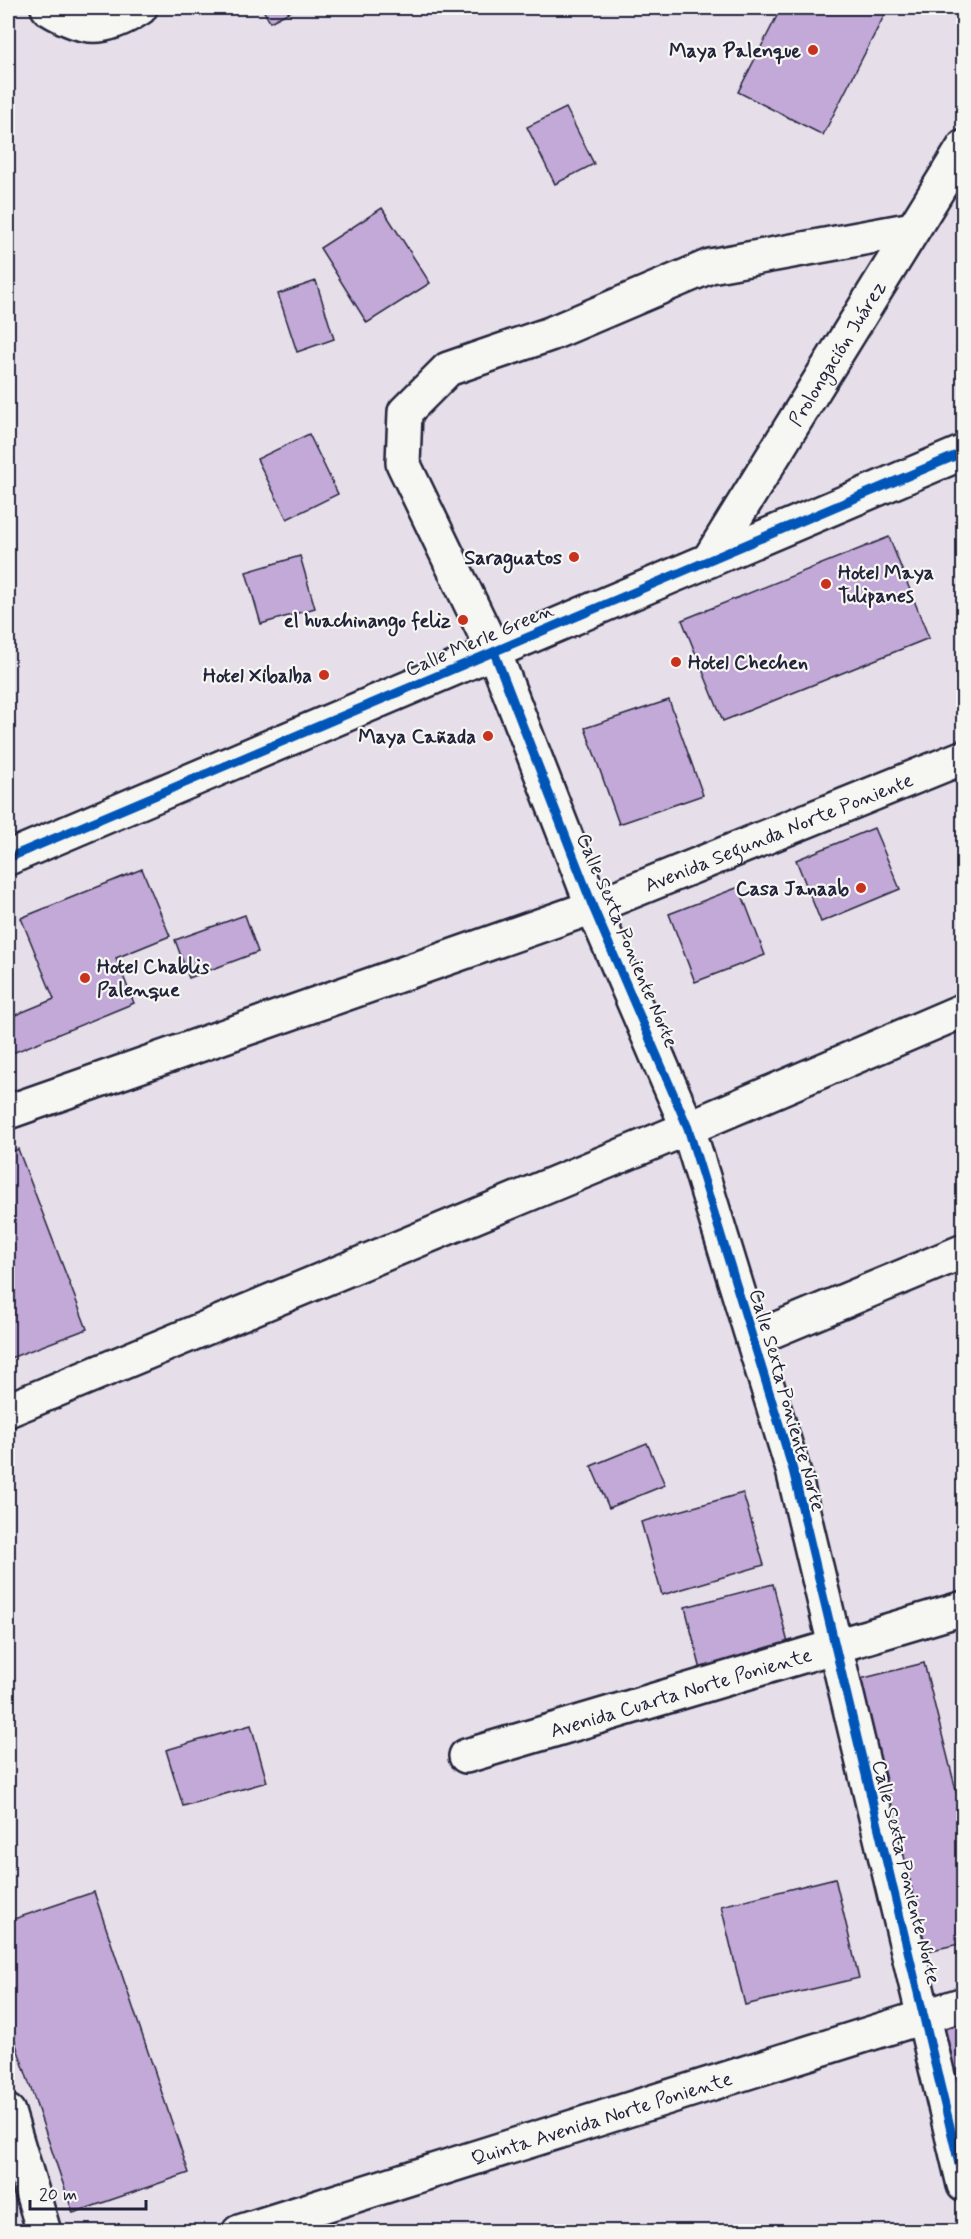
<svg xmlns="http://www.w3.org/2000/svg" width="971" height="2239" viewBox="0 0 971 2239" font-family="Mynerve,sans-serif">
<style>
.building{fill:#c2a9d7;stroke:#22223b;stroke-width:1.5}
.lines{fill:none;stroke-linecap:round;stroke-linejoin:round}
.minor-casing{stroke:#22223b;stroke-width:38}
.minor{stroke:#f6f6f2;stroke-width:33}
.cycleway-casing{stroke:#f6f6f2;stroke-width:13}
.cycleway{stroke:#0057b8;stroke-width:9}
.poi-dot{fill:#c8321e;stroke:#f6f6f2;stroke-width:2}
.labels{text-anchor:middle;stroke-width:4.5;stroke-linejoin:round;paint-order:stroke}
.poi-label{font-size:20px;font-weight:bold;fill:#22223b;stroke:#f6f6f2;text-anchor:end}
.street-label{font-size:20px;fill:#22223b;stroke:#f6f6f2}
</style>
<rect width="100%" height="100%" fill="#e6dfea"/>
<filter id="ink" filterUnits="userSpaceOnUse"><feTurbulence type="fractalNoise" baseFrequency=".0167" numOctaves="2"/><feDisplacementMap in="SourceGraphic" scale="12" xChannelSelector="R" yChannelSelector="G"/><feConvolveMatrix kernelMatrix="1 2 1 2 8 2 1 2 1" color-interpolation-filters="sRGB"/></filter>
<g filter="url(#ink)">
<g class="building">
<path d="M262 8H297L270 22Z"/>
<path d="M781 8H888L823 135 738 92Z"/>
<path d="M566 108 594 164 555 184 527 127Z"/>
<path d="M382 208 430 283 367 323 320 248Z"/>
<path d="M316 281 334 339 297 352 278 294Z"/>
<path d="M309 434 338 494 287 519 257 459Z"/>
<path d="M889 537 929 638 723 721 682 620Z"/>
<path d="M300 556 315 608 261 624 246 572Z"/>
<path d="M669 700 703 795 619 824 585 728Z"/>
<path d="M874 828 900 889 821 922 796 860Z"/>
<path d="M142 869 170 936 116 958 134 1003 8 1055V1018L54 999 21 918Z"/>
<path d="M739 887 765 955 695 982 669 914Z"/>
<path d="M245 915 258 952 189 978 175 940Z"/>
<path d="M18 1149 87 1329 8 1359V1153Z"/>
<path d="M647 1443 665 1485 609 1508 591 1466Z"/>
<path d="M743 1493 764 1565 662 1595 641 1522Z"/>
<path d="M773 1584 790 1651 702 1674 685 1607Z"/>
<path d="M924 1663 964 1822V1943L923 1952 856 1680Z"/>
<path d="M251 1725 267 1782 183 1806 166 1750Z"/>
<path d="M835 1878 859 1978 745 2005 721 1906Z"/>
<path d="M94 1892 189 2173 73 2213 8 2021V1921Z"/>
<path d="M964 2021V2136L933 2030Z"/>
</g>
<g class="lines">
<g class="minor-casing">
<g id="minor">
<path d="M48 8C85 31 104 31 140 8"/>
<path d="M913 229 710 266 550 334 448 369 405 412 403 463 494 652 593 907 688 1128 793 1470 964 2185"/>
<path id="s1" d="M709 560 964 147"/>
<path d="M8 858 964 452"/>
<path id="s2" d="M8 1112 593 907 964 757"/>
<path d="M753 1339 964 1251"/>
<path d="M8 1410 688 1128 964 1010"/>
<path id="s3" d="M466 1756 964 1608"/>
<path d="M8 2112 44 2232"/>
<path id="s4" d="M239 2232 964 2004"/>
</g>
</g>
<use href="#minor" class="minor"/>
<g class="cycleway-casing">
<g id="cycleway">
<path d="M494 652 593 907 688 1128 793 1470 964 2185"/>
<path d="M8 858 964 452"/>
</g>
</g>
<use href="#cycleway" class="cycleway"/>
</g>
</g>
<g class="poi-dot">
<circle cx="813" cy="50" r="6"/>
<circle cx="574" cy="557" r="6"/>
<circle cx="826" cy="584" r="6"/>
<circle cx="463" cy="620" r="6"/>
<circle cx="676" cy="662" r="6"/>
<circle cx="324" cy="675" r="6"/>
<circle cx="488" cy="736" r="6"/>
<circle cx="861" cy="888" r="6"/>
<circle cx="85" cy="978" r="6"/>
</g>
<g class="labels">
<g class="poi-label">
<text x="801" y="57">Maya Palenque</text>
<text x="562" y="564">Saraguatos</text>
<text x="838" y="579" text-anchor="start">Hotel Maya<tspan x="838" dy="23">Tulipanes</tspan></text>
<text x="451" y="627">el huachinango feliz</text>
<text x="688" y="669" text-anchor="start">Hotel Chechen</text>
<text x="312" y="682">Hotel Xibalba</text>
<text x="476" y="743">Maya Cañada</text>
<text x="849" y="895">Casa Janaab</text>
<text x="97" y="973" text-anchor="start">Hotel Chablis<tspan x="97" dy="23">Palenque</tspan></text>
</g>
<g class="street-label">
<text dy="7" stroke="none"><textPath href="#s1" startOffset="243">Prolongación Juárez</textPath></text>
<text transform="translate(479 639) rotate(-23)" y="7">Calle Merle Green</text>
<text dy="7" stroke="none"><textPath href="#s2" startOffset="820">Avenida Segunda Norte Poniente</textPath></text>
<text transform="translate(628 940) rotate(67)" y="7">Calle Sexta Poniente Norte</text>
<text transform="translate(788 1400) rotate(74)" y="7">Calle Sexta Poniente Norte</text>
<text dy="7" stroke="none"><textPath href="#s3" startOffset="224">Avenida Cuarta Norte Poniente</textPath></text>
<text transform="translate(907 1872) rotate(76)" y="7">Calle Sexta Poniente Norte</text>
<text dy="7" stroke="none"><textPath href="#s4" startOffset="380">Quinta Avenida Norte Poniente</textPath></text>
</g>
</g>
<rect width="971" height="2239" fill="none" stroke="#f6f6f2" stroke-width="30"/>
<rect x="15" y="15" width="941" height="2209" fill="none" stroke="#22223b" stroke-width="2" filter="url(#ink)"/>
<path d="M30 2200v9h116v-9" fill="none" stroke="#22223b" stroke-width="3"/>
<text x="39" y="2200" font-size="18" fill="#22223b" stroke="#f6f6f2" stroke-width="4.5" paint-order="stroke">20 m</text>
</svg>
